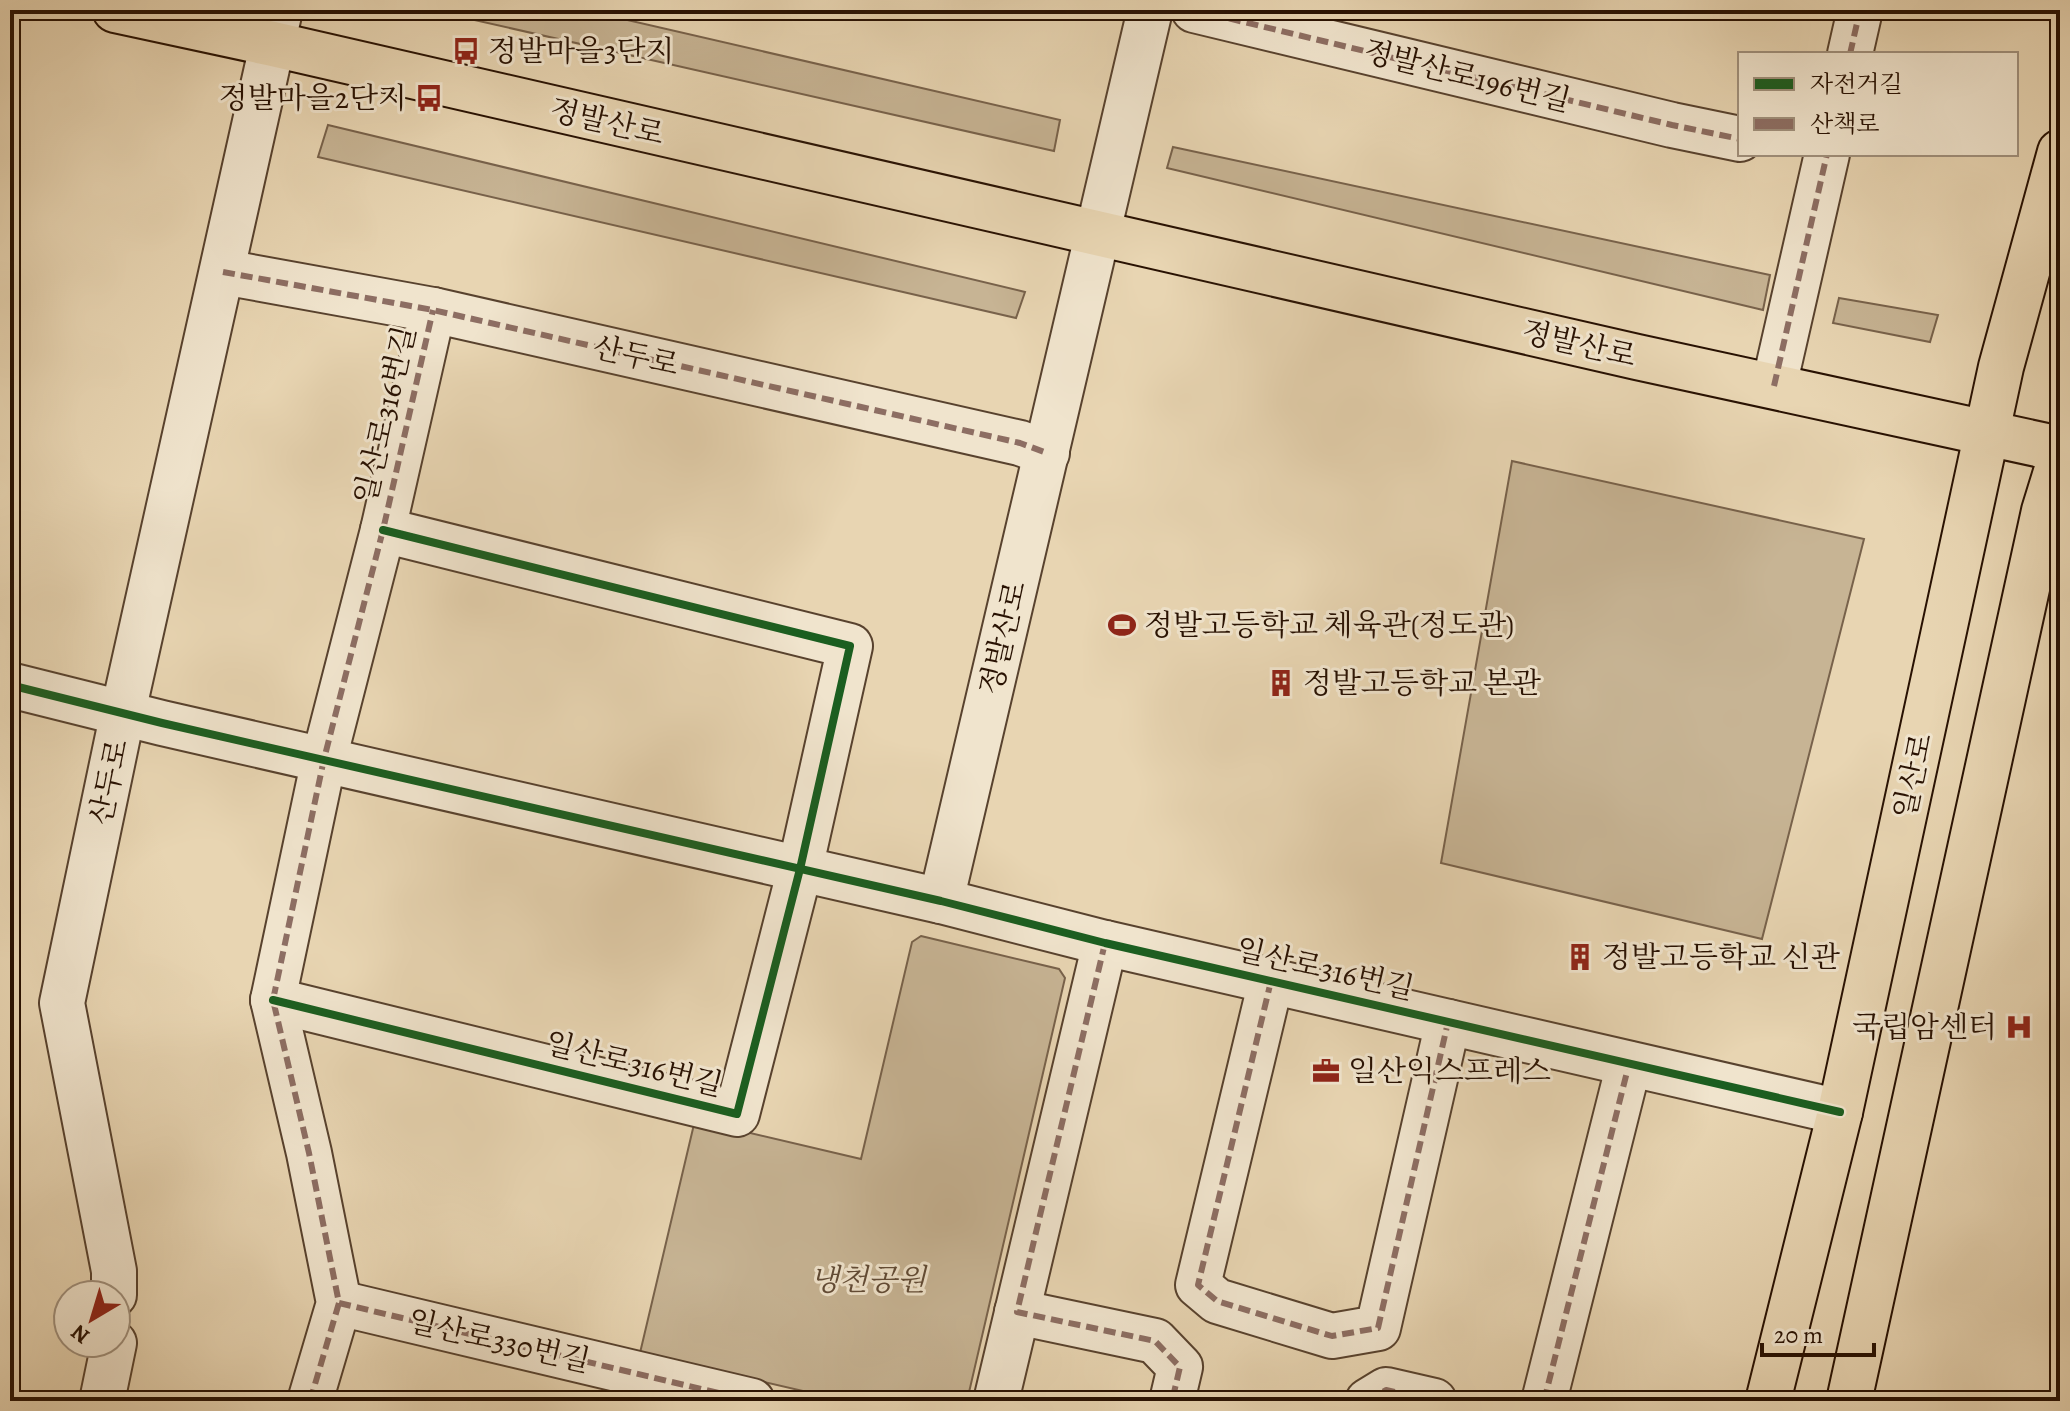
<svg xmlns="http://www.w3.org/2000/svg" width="2070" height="1411" viewBox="0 0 2070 1411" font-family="Alegreya,'Noto Serif KR',serif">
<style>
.green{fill:#c7b494;stroke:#78624b;stroke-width:2}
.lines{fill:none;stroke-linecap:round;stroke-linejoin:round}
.minor-casing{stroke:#58422e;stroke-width:48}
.major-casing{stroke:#281102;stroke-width:48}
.minor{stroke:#f0e4cd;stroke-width:44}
.major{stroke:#e8d5b2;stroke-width:44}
.quiet{stroke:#8d6e63;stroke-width:6;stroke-dasharray:12 6;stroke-linecap:butt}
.cycleway-casing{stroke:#f0e4cd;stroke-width:13}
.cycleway{stroke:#1b5e20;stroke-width:8}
.labels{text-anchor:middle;stroke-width:6;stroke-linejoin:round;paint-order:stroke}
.poi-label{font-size:30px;fill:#281102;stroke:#f0e4cd;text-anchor:start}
.street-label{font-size:30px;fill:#281102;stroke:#f0e4cd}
.park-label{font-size:30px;font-style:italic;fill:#604a35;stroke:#f0e4cd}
</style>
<rect width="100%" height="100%" fill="#e8d5b2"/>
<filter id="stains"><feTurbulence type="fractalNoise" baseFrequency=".0025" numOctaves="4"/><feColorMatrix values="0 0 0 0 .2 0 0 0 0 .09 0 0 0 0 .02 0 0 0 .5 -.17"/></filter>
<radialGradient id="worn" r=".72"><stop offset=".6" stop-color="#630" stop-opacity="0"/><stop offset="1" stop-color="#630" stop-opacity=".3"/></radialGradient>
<g class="green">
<path d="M430 10H584L1060 120 1054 151Z"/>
<path d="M328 125 1025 292 1016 318 318 157Z"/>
<path d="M1173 147 1770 275 1763 310 1167 168Z"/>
<path d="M1839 298 1938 315 1930 342 1833 323Z"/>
<path d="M1512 461 1864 539 1762 939 1441 863Z"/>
<path d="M921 936 1059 969 1065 978 967 1401H846L640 1353 695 1120 861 1159 912 942Z"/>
</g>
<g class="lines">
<g class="minor-casing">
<g id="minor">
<path d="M1194 10 1672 125 1740 139"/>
<path d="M1850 54 1860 10"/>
<path d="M223 272 433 310 1020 443 1047 453"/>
<path d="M1774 386 1827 154"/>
<path d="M10 685 162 723 941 901 1105 943 1840 1112"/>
<path d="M941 901 1150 10"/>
<path d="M1271 981 1198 1285 1217 1301 1332 1336 1378 1328 1448 1022"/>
<path d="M273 1000 737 1114 800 869 850 646 383 530"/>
<path d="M114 1295V1271L62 1003 123 712 280 10"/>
<path d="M339 1303 752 1401"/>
<path d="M1017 1312 1155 1341 1180 1367 1172 1401"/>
<path d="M102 1401 114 1343"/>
<path d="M310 1401 339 1303 309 1153 273 1000 324 759 383 530 433 310"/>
<path d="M996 1401 1105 943"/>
<path d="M1368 1401 1386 1390 1434 1401"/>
<path d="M1544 1401 1629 1064"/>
</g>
</g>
<g class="major-casing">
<g id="major">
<path d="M115 10 273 44 1637 357 2060 449"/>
<path d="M1768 1401 1840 1112 2001 367 2060 152"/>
<path d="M1849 1401 2044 511 2060 459"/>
</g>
</g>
<use href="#minor" class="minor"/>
<use href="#major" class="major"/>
<g class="quiet">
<path d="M1194 10 1672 125 1740 139"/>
<path d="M1850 54 1860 10"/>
<path d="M223 272 433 310 1020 443 1047 453"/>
<path d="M1774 386 1827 154"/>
<path d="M1105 943 1017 1312 1155 1341 1180 1367 1172 1401"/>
<path d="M1271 981 1198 1285 1217 1301 1332 1336 1378 1328 1448 1022"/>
<path d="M339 1303 752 1401"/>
<path d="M310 1401 339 1303 309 1153 273 1000 324 759 383 530 433 310"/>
<path d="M1368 1401 1386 1390 1434 1401"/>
<path d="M1544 1401 1629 1064"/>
</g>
<g class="cycleway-casing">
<g id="cycleway">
<path d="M10 685 162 723 941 901 1105 943 1840 1112"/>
<path d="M273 1000 737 1114 800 869 850 646 383 530"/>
</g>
</g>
<use href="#cycleway" class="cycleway"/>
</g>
<defs>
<g id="bus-bare" transform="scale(2.16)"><path d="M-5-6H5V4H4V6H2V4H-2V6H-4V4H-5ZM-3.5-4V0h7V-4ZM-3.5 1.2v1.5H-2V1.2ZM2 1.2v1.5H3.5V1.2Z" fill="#8f2418" stroke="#f0e4cd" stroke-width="2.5" paint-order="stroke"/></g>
<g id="stadium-bare" transform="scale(2.16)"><path d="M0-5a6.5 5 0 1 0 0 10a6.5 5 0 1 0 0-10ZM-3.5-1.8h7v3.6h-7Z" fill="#8f2418" stroke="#f0e4cd" stroke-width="2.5" paint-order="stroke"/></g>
<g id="building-bare" transform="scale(2.16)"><path d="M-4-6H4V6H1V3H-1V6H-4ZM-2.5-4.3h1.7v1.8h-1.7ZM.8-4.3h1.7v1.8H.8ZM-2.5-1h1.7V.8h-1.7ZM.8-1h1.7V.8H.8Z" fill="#8f2418" stroke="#f0e4cd" stroke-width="2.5" paint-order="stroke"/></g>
<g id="hospital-bare" transform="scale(2.16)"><path d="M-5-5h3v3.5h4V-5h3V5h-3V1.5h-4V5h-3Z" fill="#8f2418" stroke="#f0e4cd" stroke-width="2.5" paint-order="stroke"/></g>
<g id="office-bare" transform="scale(2.16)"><path d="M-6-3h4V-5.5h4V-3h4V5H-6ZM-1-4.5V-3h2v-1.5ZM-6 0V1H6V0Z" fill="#8f2418" stroke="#f0e4cd" stroke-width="2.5" paint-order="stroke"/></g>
</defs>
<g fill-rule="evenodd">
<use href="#bus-bare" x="466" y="51"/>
<use href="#bus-bare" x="429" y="98"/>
<use href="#stadium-bare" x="1122" y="625"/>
<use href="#building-bare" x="1281" y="683"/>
<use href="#building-bare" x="1580" y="957"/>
<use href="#hospital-bare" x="2019" y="1027"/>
<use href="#office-bare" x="1326" y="1071"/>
</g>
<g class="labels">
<g class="poi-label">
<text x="488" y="61">정발마을3단지</text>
<text x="407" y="108" text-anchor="end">정발마을2단지</text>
<text x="1144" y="635">정발고등학교 체육관(정도관)</text>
<text x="1303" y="693">정발고등학교 본관</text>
<text x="1602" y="967">정발고등학교 신관</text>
<text x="1997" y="1037" text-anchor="end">국립암센터</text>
<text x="1348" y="1081">일산익스프레스</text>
</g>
<g class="street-label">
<text transform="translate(1467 76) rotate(14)" y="10">정발산로196번길</text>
<text transform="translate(607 122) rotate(13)" y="10">정발산로</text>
<text transform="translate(1579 344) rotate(13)" y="10">정발산로</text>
<text transform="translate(636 356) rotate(13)" y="10">산두로</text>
<text transform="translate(385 415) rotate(-77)" y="10">일산로316번길</text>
<text transform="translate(1003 638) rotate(-77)" y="10">정발산로</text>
<text transform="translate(1913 776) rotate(-78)" y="10">일산로</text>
<text transform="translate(109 782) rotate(-78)" y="10">산두로</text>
<text transform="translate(1325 969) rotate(13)" y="10">일산로316번길</text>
<text transform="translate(634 1064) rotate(14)" y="10">일산로316번길</text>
<text transform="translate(499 1341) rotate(13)" y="10">일산로330번길</text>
</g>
<g class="park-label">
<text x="868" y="1290">냉천공원</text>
</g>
</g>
<rect width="2070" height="1411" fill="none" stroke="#e8d5b2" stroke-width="40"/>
<rect x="12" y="12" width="2046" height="1387" fill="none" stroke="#281102" stroke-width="4"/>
<rect x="20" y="20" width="2030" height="1371" fill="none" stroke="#281102" stroke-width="2"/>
<rect x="1738" y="52" width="280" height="104" fill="#f0e4cd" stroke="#a0907c" stroke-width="2"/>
<rect x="1754" y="78" width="40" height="12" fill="#1b5e20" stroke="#a0907c" stroke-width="2"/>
<text x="1810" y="92" font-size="24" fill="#281102">자전거길</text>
<rect x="1754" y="118" width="40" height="12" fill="#8d6e63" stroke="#a0907c" stroke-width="2"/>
<text x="1810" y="132" font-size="24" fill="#281102">산책로</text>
<g transform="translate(92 1319) rotate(218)"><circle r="38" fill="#f0e4cd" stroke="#a0907c" stroke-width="2"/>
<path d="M0-6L14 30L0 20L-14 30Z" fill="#8f2418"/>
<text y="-12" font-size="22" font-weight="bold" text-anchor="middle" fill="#281102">N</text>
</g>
<path d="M1762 1343v12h112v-12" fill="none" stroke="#281102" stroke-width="4"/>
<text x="1774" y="1343" font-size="24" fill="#281102" stroke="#f0e4cd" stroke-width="6" paint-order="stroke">20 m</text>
<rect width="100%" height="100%" filter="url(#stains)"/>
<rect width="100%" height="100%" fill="url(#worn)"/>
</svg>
